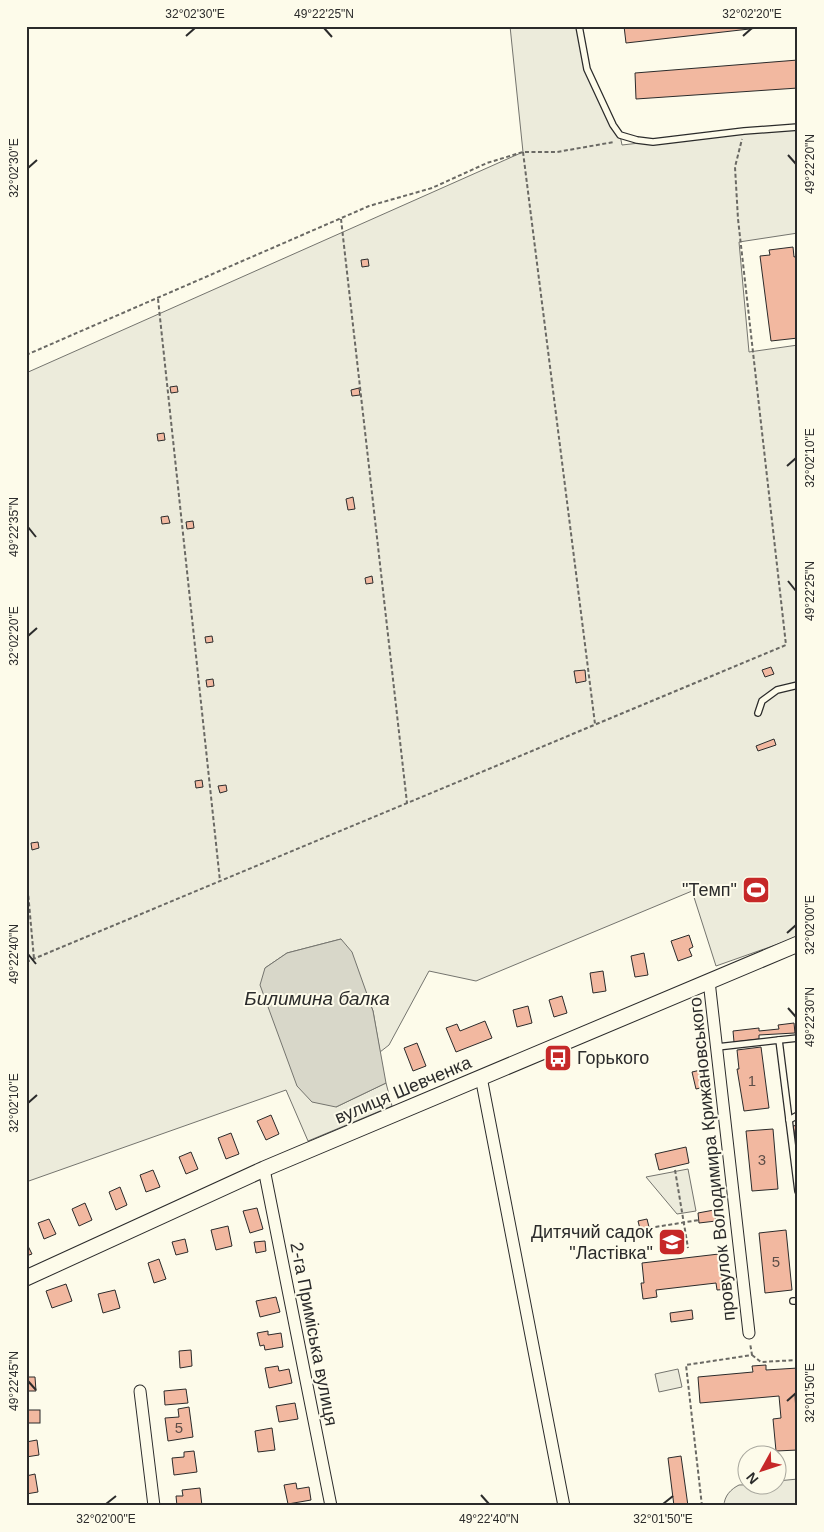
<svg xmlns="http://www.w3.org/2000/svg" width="824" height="1532" viewBox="0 0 824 1532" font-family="Arial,sans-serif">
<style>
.green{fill:#ecebdb;stroke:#74746e}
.water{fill:#d8d7c9;stroke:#74746e}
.building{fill:#f2b8a0;stroke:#2b2b2b}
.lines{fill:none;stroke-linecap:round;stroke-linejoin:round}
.lane-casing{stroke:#2b2b2b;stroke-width:8}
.street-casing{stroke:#2b2b2b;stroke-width:13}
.secondary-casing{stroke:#2b2b2b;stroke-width:17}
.path{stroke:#6a6964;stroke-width:2;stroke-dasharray:4 2.5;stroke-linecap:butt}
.lane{stroke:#fdfbea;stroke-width:5.5}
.street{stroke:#fdfbea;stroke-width:11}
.secondary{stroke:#fdfbea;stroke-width:15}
.ticks{fill:none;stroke:#2b2b2b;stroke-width:2}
.labels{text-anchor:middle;stroke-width:4;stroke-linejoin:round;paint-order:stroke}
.number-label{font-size:15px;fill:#5d4e48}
.poi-label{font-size:18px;fill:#2b2b2b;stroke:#fdfbea;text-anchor:end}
.street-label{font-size:18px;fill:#2b2b2b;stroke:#fdfbea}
.water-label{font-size:19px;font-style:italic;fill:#2b2b2b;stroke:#fdfbea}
.neatline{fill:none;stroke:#2b2b2b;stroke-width:2}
.ticks-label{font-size:12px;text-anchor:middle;fill:#2b2b2b}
</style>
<rect width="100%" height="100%" fill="#fdfbea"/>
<g class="green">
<path d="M510 26H582L587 69 620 135 622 145 798 125V233L739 242 749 352 798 345V937L716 966 692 891 476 981 429 971 389 1045 380 1052 373 1011 341 939 287 953 265 968 336 1107 386 1083 392 1106 308 1141 286 1090 26 1182V373L523 152Z"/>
<path d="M688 1169 696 1211 677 1214 646 1177Z"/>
<path d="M678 1369 682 1387 659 1392 655 1374Z"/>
<path d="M798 1479V1506H724C724 1496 731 1489 739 1485L776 1484 777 1481Z"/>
</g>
<path class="water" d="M341 939 352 952 373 1011 386 1083 336 1107 312 1102 297 1086 260 985 265 968 287 953Z"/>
<g class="building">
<path d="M624 26H776L626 43Z"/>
<path d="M798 60V88L636 99 635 73Z"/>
<path d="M793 247 794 257 798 256V338L771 341 760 256 770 255 769 250Z"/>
<path d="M368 259 369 266 362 267 361 260Z"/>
<path d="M177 386 178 392 171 393 170 387Z"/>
<path d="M359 388 360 395 352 396 351 390Z"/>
<path d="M164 433 165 440 158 441 157 434Z"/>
<path d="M353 497 355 509 348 510 346 499Z"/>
<path d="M168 516 170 523 162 524 161 517Z"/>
<path d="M193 521 194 528 187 529 186 522Z"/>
<path d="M372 576 373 583 366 584 365 578Z"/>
<path d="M212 636 213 642 206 643 205 637Z"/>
<path d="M771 667 774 674 765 677 762 670Z"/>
<path d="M585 670 586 681 576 683 574 671Z"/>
<path d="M213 679 214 686 207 687 206 680Z"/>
<path d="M774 739 776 745 758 751 756 746Z"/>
<path d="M202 780 203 787 196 788 195 781Z"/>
<path d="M226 785 227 791 220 793 218 786Z"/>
<path d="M38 842 39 848 32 850 31 843Z"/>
<path d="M689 935 693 947 689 949 692 956 678 961 671 941Z"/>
<path d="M644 953 648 975 635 977 631 956Z"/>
<path d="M603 971 606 991 593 993 590 973Z"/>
<path d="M562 996 567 1013 554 1017 549 1000Z"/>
<path d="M528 1006 532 1023 517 1027 513 1010Z"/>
<path d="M485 1021 492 1038 456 1052 446 1028 457 1024 460 1031Z"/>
<path d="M794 1023 795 1033 759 1035V1039L734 1042 733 1031 759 1028V1031L779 1029 778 1025Z"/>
<path d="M417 1043 426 1066 413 1071 404 1048Z"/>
<path d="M761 1047 769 1108 744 1111 737 1069H739L737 1050Z"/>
<path d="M705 1069 709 1086 696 1089 692 1072Z"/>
<path d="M271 1115 279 1134 266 1140 257 1121Z"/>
<path d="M798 1125V1147H797L793 1126Z"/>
<path d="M773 1129 778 1189 752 1191 746 1131Z"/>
<path d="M231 1133 239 1154 226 1159 218 1138Z"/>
<path d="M686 1147 689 1163 659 1170 655 1154Z"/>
<path d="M191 1152 198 1169 186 1174 179 1157Z"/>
<path d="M153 1170 160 1187 146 1192 140 1175Z"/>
<path d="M120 1187 127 1205 116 1210 109 1192Z"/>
<path d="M85 1203 92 1220 79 1226 72 1209Z"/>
<path d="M257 1208 263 1229 250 1233 243 1211Z"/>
<path d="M714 1210 716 1221 699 1223 698 1213Z"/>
<path d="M49 1219 56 1234 44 1239 38 1223Z"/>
<path d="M647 1219 650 1231 641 1233 638 1221Z"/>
<path d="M228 1226 232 1246 216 1250 211 1230Z"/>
<path d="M786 1230 792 1290 765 1293 759 1233Z"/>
<path d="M185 1239 188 1252 176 1255 172 1242Z"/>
<path d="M265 1241 266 1251 256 1253 254 1242Z"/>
<path d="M26 1242 32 1254 26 1256Z"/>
<path d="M719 1254 722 1272 728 1271 731 1289 717 1290 716 1283 656 1290 657 1297 643 1299 641 1283H644L642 1263Z"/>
<path d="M159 1259 166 1279 154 1283 148 1263Z"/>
<path d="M66 1284 72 1301 52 1308 46 1291Z"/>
<path d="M115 1290 120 1308 103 1313 98 1294Z"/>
<path d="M276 1297 280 1312 260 1317 256 1301Z"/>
<path d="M692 1310 693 1319 671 1322 670 1313Z"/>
<path d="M268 1331V1335L281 1333 283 1347 265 1350 264 1345 260 1346 257 1333Z"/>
<path d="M191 1350 192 1366 180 1368 179 1351Z"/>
<path d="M766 1365V1370L798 1368V1395H795L796 1412H798V1450L776 1451 773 1419 781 1418 779 1396 700 1403 698 1377 753 1372 752 1366Z"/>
<path d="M278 1366 279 1371 289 1369 292 1383 269 1388 265 1368Z"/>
<path d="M26 1377H35L36 1391H26Z"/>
<path d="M186 1389 188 1403 165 1405 164 1391Z"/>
<path d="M295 1403 298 1419 279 1422 276 1406Z"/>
<path d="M189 1407 193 1437 168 1441 165 1418 179 1417 178 1409Z"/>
<rect x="26" y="1410" width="14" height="13"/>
<path d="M272 1428 275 1450 258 1452 255 1431Z"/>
<path d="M37 1440 39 1455 26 1457V1442Z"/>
<path d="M194 1451 197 1472 174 1475 172 1458 184 1457V1452Z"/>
<path d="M681 1456 688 1506H674L668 1458Z"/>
<path d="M35 1474 38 1492 26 1494V1476Z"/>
<path d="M296 1483 297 1489 309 1487 311 1500 288 1504 284 1485Z"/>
<path d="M200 1488 202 1506H177L176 1496H183L182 1490Z"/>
</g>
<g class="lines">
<g class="lane-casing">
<g id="lane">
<path d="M579 26 587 69 613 125 620 135 637 140 653 142 744 131 798 127"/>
<path d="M758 713 762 701 777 690 798 685"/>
<path d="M779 1040 798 1038"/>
<path d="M717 1047 779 1040 798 1191"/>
<path d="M789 1120 798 1115"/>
<path d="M793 1301H798"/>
</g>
</g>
<g class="street-casing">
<g id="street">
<path d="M709 981 749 1333"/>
<path d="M481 1077 564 1506"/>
<path d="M264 1169 331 1506"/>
<path d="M140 1391 154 1506"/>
</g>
</g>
<g class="secondary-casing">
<path id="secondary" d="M26 1278 264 1169 798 944"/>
</g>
<g class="path">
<path d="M523 152 595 724"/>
<path d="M341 219 407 803"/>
<path d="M158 299 220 881"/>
<path d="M26 355 369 206 432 188 487 163 523 152H557L614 142"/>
<path d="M26 870 34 959"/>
<path d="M26 962 786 645 738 219 735 167 742 139"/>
<path d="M675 1170 688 1248"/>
<path d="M649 1228 699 1220"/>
<path d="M752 1355 761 1362 798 1360"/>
<path d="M702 1506 686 1365 752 1355 750 1343"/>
</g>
<use href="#lane" class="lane"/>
<use href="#street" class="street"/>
<use href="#secondary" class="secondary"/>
</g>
<path class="ticks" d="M324 28 332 37M186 36 195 28M743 36 752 28M788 155 796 164M28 168 37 160M787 466 796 458M28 527 36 537M788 581 796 591M28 636 37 628M787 933 796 925M28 954 36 964M788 1008 796 1017M28 1103 37 1095M28 1381 36 1390M787 1401 796 1393M481 1495 489 1504M106 1504 116 1496M663 1504 673 1496"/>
<defs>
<g id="stadium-square" transform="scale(1.4375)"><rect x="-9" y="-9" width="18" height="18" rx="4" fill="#c62828" stroke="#fdfbea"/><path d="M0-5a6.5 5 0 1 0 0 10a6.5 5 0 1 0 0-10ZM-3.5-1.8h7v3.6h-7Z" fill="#fff"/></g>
<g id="bus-square" transform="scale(1.4375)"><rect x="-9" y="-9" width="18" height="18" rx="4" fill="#c62828" stroke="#fdfbea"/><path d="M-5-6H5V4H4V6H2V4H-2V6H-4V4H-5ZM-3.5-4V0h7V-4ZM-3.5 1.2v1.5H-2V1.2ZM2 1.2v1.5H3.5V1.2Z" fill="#fff"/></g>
<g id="school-square" transform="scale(1.4375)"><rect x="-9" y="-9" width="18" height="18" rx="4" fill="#c62828" stroke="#fdfbea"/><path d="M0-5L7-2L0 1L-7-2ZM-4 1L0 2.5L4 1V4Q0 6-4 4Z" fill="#fff"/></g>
</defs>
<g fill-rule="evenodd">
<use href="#stadium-square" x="756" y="890"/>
<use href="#bus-square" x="558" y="1058"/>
<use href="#school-square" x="672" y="1242"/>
</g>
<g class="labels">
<g class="number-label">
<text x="752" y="1086">1</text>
<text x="762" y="1165">3</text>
<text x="776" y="1267">5</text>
<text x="179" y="1433">5</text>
</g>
<g class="poi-label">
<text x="737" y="896">"Темп"</text>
<text x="577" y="1064" text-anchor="start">Горького</text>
<text x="653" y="1238">Дитячий садок<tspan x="653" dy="21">"Ластівка"</tspan></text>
</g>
<g class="street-label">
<text transform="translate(403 1090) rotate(-23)" y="6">вулиця Шевченка</text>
<text transform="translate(712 1159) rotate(-96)" y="6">провулок Володимира Крижановського</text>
<text transform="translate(314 1334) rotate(79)" y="6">2-га Приміська вулиця</text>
</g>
<g class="water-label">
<text x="317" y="1005">Билимина балка</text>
</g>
</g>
<rect width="824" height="1532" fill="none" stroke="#fdfbea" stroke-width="55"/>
<g transform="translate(762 1470) rotate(230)"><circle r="24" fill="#fdfbea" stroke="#a9a89e"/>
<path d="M0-4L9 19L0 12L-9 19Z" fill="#c62828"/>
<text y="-8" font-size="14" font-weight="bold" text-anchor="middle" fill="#2b2b2b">N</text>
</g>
<rect x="28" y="28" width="768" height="1476" class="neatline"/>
<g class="ticks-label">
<text x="195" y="18">32°02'30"E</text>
<text x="324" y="18">49°22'25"N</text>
<text x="752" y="18">32°02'20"E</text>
<text transform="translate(810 164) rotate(-90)" y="4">49°22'20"N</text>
<text transform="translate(14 168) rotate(-90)" y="4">32°02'30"E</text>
<text transform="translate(810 458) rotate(-90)" y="4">32°02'10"E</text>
<text transform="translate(14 527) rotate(-90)" y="4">49°22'35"N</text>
<text transform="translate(810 591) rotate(-90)" y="4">49°22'25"N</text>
<text transform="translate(14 636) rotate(-90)" y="4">32°02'20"E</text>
<text transform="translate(810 925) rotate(-90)" y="4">32°02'00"E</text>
<text transform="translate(14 954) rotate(-90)" y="4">49°22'40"N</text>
<text transform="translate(810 1017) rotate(-90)" y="4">49°22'30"N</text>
<text transform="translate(14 1103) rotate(-90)" y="4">32°02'10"E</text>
<text transform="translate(14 1381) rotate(-90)" y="4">49°22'45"N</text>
<text transform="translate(810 1393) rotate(-90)" y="4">32°01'50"E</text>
<text x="106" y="1523">32°02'00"E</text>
<text x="489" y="1523">49°22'40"N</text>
<text x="663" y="1523">32°01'50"E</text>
</g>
</svg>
